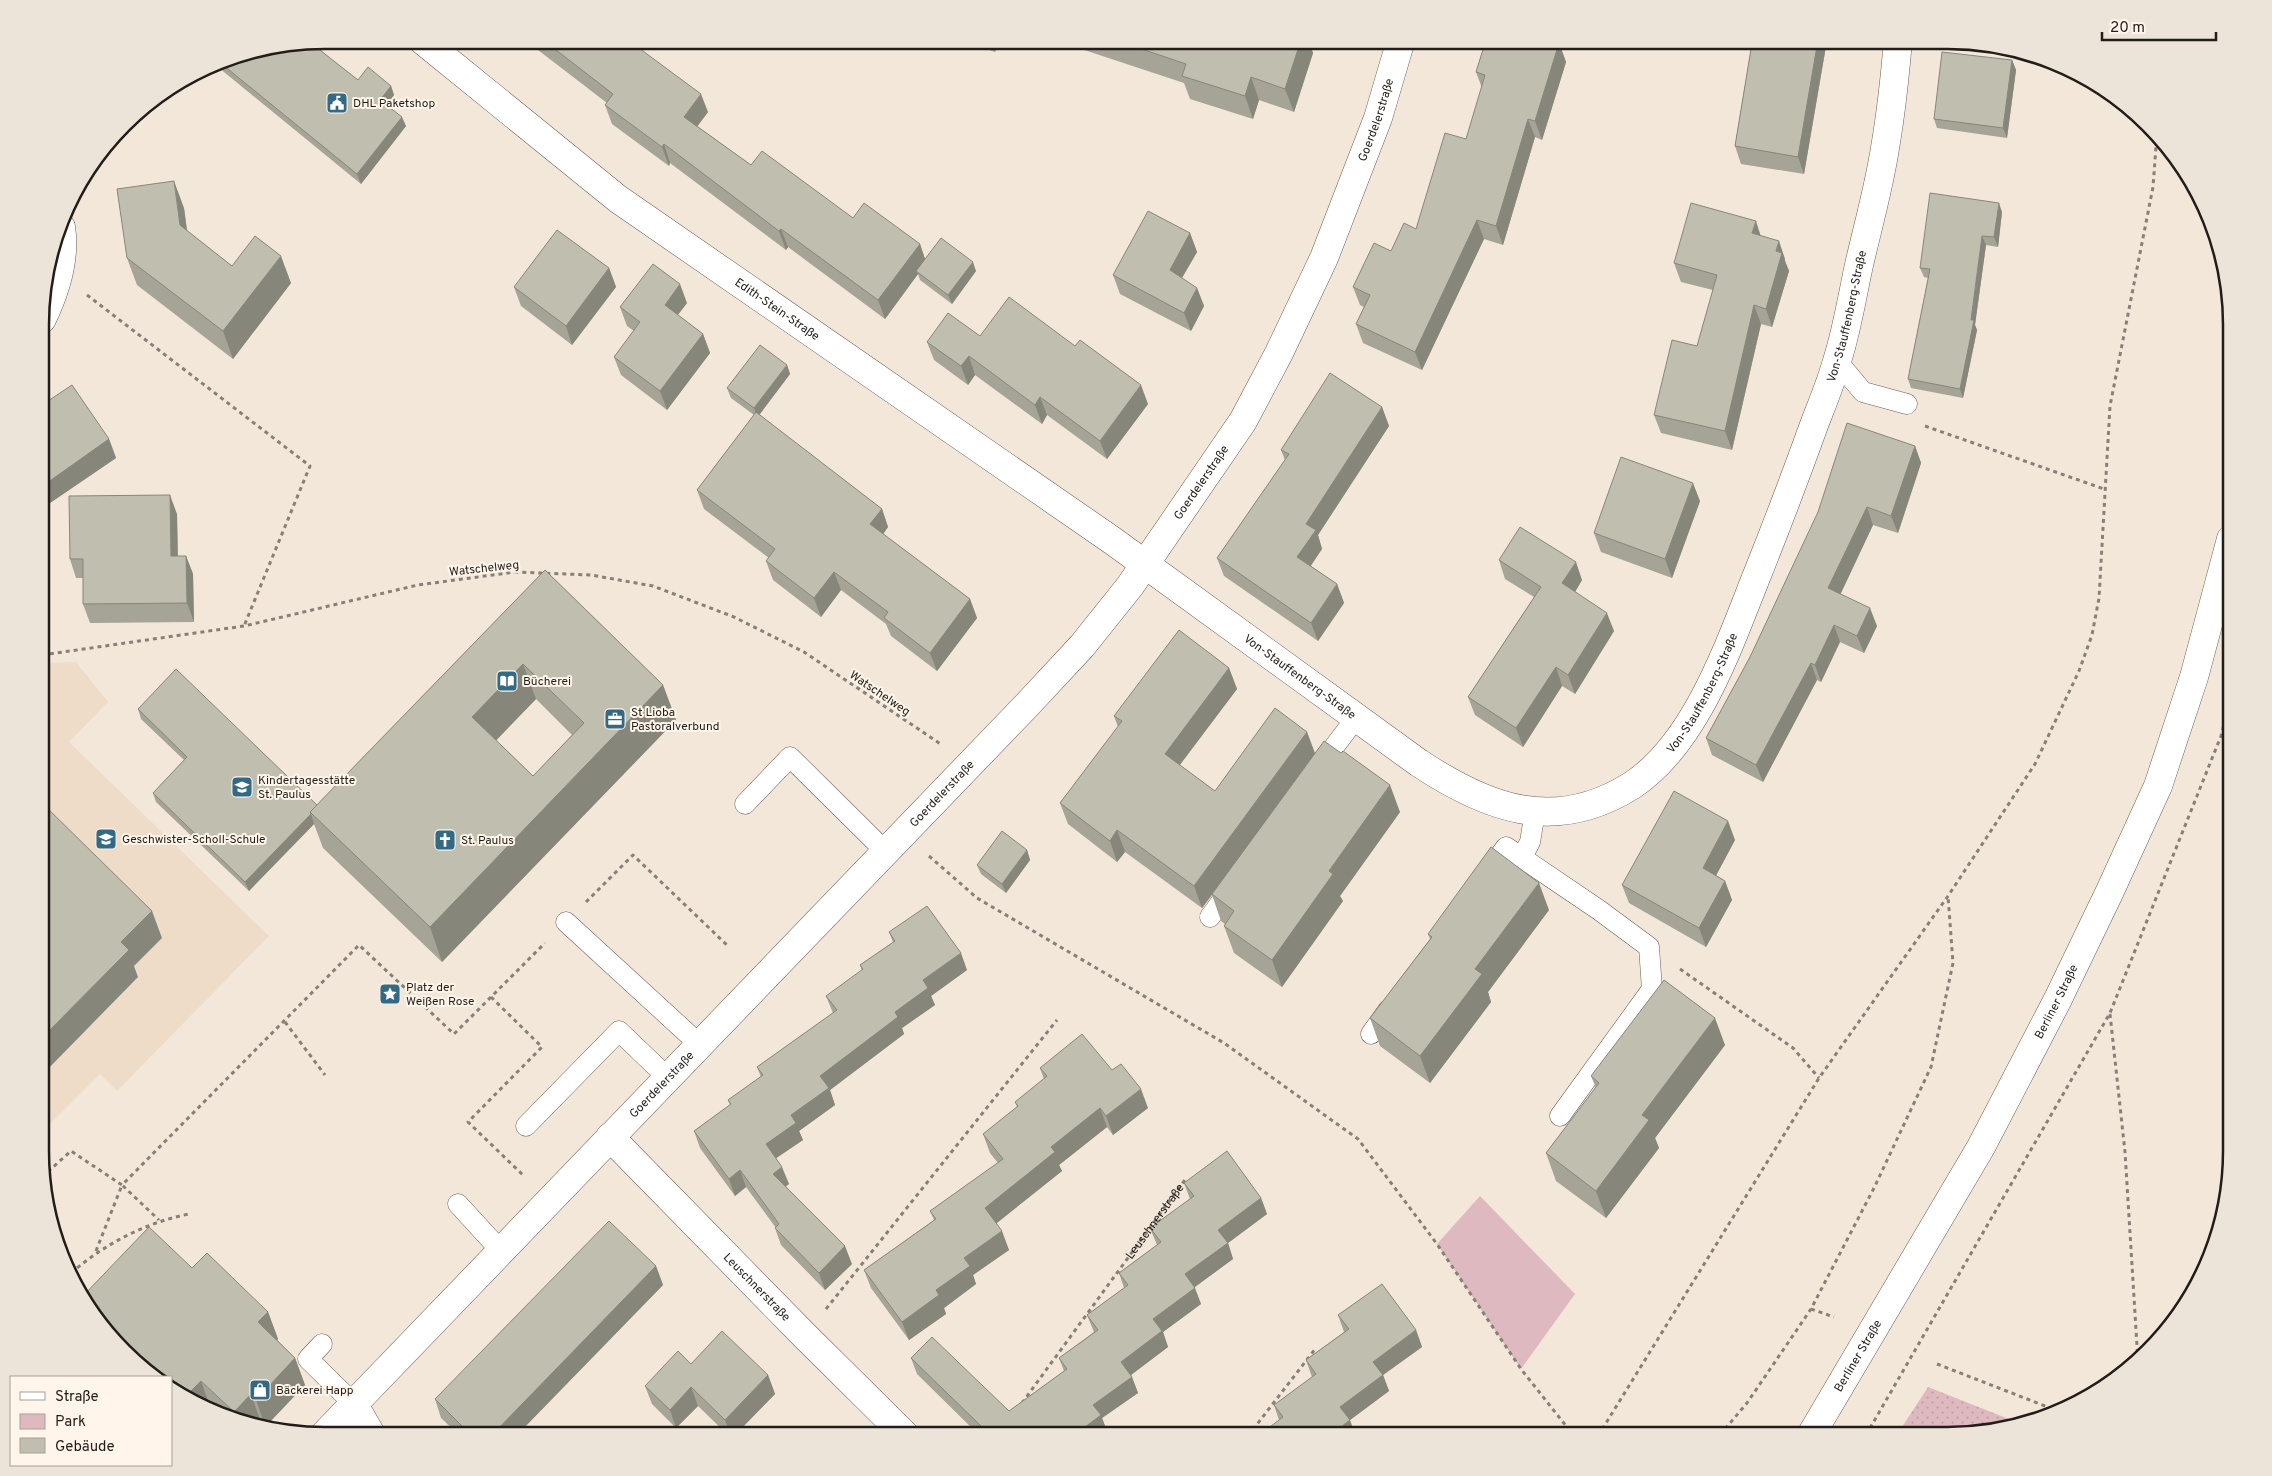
<svg xmlns="http://www.w3.org/2000/svg" width="2272" height="1476" viewBox="0 0 2272 1476" font-family="Overpass,sans-serif">
<style>
.built{fill:#eedcc9}
.park{fill:#deb9c0}
.garden{fill:url(#garden-dots)}
.lines{fill:none;stroke-linecap:round;stroke-linejoin:round}
.service-casing{stroke:#695f54;stroke-width:21}
.minor-casing{stroke:#695f54;stroke-width:29}
.trunk-casing{stroke:#695f54;stroke-width:29}
.path{stroke:#888077;stroke-width:3;stroke-dasharray:4 4;stroke-linecap:butt}
.service{stroke:#fff;stroke-width:20}
.minor{stroke:#fff;stroke-width:28}
.trunk{stroke:#fff;stroke-width:28}
.wall{fill:#a5a496;fill-rule:evenodd}
.shaded-wall{fill:#86867a}
.building{fill:#c0bfaf;stroke:#86867a;fill-rule:evenodd}
.labels{text-anchor:middle;stroke-width:4;stroke-linejoin:round;paint-order:stroke}
.poi-label{font-size:12px;fill:#221d19;stroke:#fff5ea;text-anchor:start}
.street-label{font-size:12px;fill:#221d19;stroke:#fff5ea}
.rim{fill:none;stroke:#221d19;stroke-width:2.5}
</style>
<defs>
<pattern id="garden-dots" width="8" height="8" patternUnits="userSpaceOnUse" patternTransform="scale(1.25)"><rect width="8" height="8" fill="#deb9c0"/><path d="M2 2h.1M6 6h.1" fill="none" stroke="#be9fa4" stroke-width="1.8" stroke-linecap="round"/></pattern>
</defs>
<rect width="100%" height="100%" fill="#f3e7da"/>
<path class="built" d="M76 662 108 702 69 742 269 936 117 1091 100 1074 42 1132V663Z"/>
<path class="park" d="M1480 1196 1575 1294 1521 1369 1437 1244Z"/>
<path class="garden" d="M1928 1387 2024 1425 1966 1435H1897Z"/>
<g class="lines">
<g class="service-casing">
<g id="service">
<path d="M1837 361 1863 392 1907 404"/>
<path d="M1318 768 1356 718"/>
<path d="M745 804 790 757 885 851"/>
<path d="M1522 857 1530 842 1535 812"/>
<path d="M1485 876 1506 847 1599 910 1649 947 1652 989 1560 1116"/>
<path d="M1210 917 1232 887"/>
<path d="M566 922 699 1044"/>
<path d="M1371 1034 1389 1009"/>
<path d="M526 1126 619 1031 667 1077"/>
<path d="M458 1204 501 1251"/>
<path d="M322 1344 308 1359 353 1403"/>
</g>
</g>
<g class="minor-casing">
<g id="minor">
<path id="s2" d="M422 40 618 199 1113 541 1419 763C1487 808 1554 834 1631 786 1696 744 1729 645 1757 575 1777 525 1796 475 1814 425 1822 404 1831 383 1837 361 1847 330 1852 297 1859 265 1868 226 1879 187 1885 148 1891 113 1895 76 1898 40"/>
<path d="M42 319C55 292 66 258 61 227"/>
<path id="s3" d="M610 1137 804 1335 906 1436"/>
<path d="M353 1403 372 1436"/>
<path id="s4" d="M323 1436 1027 705 1082 646 1130 586 1243 421 1279 353 1324 258 1378 118 1401 40"/>
</g>
</g>
<g class="trunk-casing">
<g id="trunk">
<path id="s5" d="M1811 1435 1981 1147 2058 999 2110 891 2158 786 2194 677 2231 539"/>
</g>
</g>
<g class="path">
<path d="M87 295 310 466 244 626"/>
<path d="M1925 426 2104 489"/>
<path d="M42 655 244 626 418 585 515 572 591 575 653 586 734 617 804 652 942 745"/>
<path d="M929 856 977 898 1224 1043 1358 1139 1437 1244 1521 1369 1574 1436"/>
<path d="M586 902 633 855 729 947"/>
<path d="M1680 969 1793 1048 1819 1078"/>
<path d="M491 997 542 1047 468 1122 525 1177"/>
<path d="M2110 1014 2125 1152 2138 1362"/>
<path d="M285 1022 325 1075"/>
<path d="M42 1177 71 1151 122 1185 359 945 454 1034 545 943"/>
<path d="M96 1251 122 1185 159 1220"/>
<path d="M71 1273C105 1244 144 1223 189 1214"/>
<path d="M826 1309 1057 1020"/>
<path d="M1811 1309 1834 1317"/>
<path d="M1937 1364 2058 1411"/>
<path id="s1" d="M1022 1403 1187 1177"/>
<path d="M1720 1435 1747 1403 1811 1309 1874 1188 1931 1067 1953 963 1948 896"/>
<path d="M1866 1435 2110 1013 2221 736 2231 698"/>
<path d="M1248 1436 1316 1348"/>
<path d="M1598 1436 1819 1078 1948 896 2035 764 2079 671 2092 635 2099 598 2110 406 2153 187 2157 133"/>
</g>
<use href="#service" class="service"/>
<use href="#minor" class="minor"/>
<use href="#trunk" class="trunk"/>
</g>
<g class="wall">
<path d="M525 40H628L708 112 697 126 751 165 853 218 920 244 925 259 976 271 952 304 920 280 918 274 885 319 788 247 786 250 670 163 669 166 612 124 605 105 607 103Z"/>
<path d="M959 40H999L995 52Z"/>
<path d="M1006 40H1032L1029 48Z"/>
<path d="M1054 40H1308L1313 53 1294 112 1259 100 1253 119 1190 99 1184 83Z"/>
<path d="M1486 40H1550V41L1559 43 1566 62 1542 140 1535 137 1503 245 1484 239 1422 370 1363 343 1356 324 1364 307 1360 305 1353 287 1416 229 1466 139 1482 88 1476 72Z"/>
<path d="M1752 40H1831L1832 46H1826L1804 174 1741 164 1735 146 1752 43Z"/>
<path d="M311 43 358 80 391 86 394 95 387 105 406 126 361 184 213 63 216 62Z"/>
<path d="M2012 60 2016 70 2007 138 1937 128 1934 119Z"/>
<path d="M184 208 187 231 232 266 291 283 233 359 137 285 127 258Z"/>
<path d="M2002 212 1998 247 1986 245 1975 325 1977 330 1963 398 1911 388 1908 379 1928 278 1924 277 1920 268Z"/>
<path d="M1190 233 1197 252 1182 278 1197 288 1204 306 1191 331 1120 294 1113 275Z"/>
<path d="M1761 236 1785 259V261L1789 271 1772 327 1761 324 1732 450 1661 433 1654 415 1697 346 1713 290 1681 282 1674 263Z"/>
<path d="M609 268 616 287 572 345 521 306 514 287Z"/>
<path d="M687 303 678 315 703 334 710 353 667 410 621 375 614 357 634 331 627 326 620 307Z"/>
<path d="M927 342 1148 404 1107 459 1047 415 1042 424 975 375 968 385 934 360Z"/>
<path d="M787 365 790 374 759 415 882 509 888 527 883 534 970 599 977 618 937 671 891 636 886 624 841 590 821 617 773 580 766 561 769 558 704 509 697 490 754 415 731 398 727 388Z"/>
<path d="M42 405 109 439 116 458 50 503 42 492Z"/>
<path d="M1382 407 1389 426 1318 535 1322 549 1311 566 1337 584 1344 603 1318 641 1224 576 1217 558 1285 460 1281 450Z"/>
<path d="M1915 446 1921 463 1898 533 1873 525 1840 594 1877 626 1864 653 1840 642 1821 682 1817 680 1763 782 1712 755 1706 738 1750 657Z"/>
<path d="M1700 501 1672 578 1601 552 1594 533Z"/>
<path d="M177 514 178 556H186L193 574 194 622 90 623 83 604V578H76L70 559Z"/>
<path d="M1499 560 1582 580 1575 592 1614 631 1575 694 1562 686 1523 747 1475 715 1468 697 1534 597 1505 579Z"/>
<path d="M545 570 663 685 676 720 442 962 323 848 314 824 249 891 156 802 153 793 184 760 141 719 138 709 317 805ZM536 699 572 735 533 776 496 740Z"/>
<path d="M1229 668 1237 689 1180 765 1215 791 1307 732 1315 753 1400 812 1340 896 1343 901 1282 987 1234 953 1224 926 1225 924 1221 921 1212 895 1202 908 1125 852 1117 862 1068 824 1060 803 1118 727 1114 716Z"/>
<path d="M1735 840 1716 875 1725 881 1732 900 1706 947 1629 903 1622 885Z"/>
<path d="M1027 850 1030 860 1006 893 981 874 977 865Z"/>
<path d="M1549 910 1488 992 1491 1002 1430 1083 1380 1046 1370 1018 1430 939 1428 934Z"/>
<path d="M889 932 967 970 931 996 935 1005 902 1028 904 1034 830 1090 835 1105 799 1131 803 1140 776 1158 789 1184 786 1186 852 1264 825 1290 781 1245 775 1228H776L746 1187 735 1196 700 1148 694 1131 730 1105 728 1100 761 1077 757 1067 833 1013 826 996 862 971 860 965 893 942Z"/>
<path d="M1725 1045 1655 1138 1659 1148 1606 1218 1556 1181 1546 1153 1596 1088 1591 1076Z"/>
<path d="M1040 1068 1112 1070 1148 1108 1113 1135 1107 1127 1059 1165 1062 1171 996 1223 1009 1250 973 1275 976 1284 944 1308 946 1314 909 1340 871 1288 864 1270 934 1220 930 1211 998 1163 990 1153 983 1134 1017 1107 1015 1102 1044 1079Z"/>
<path d="M1184 1183 1261 1198 1267 1214 1228 1243 1233 1259 1194 1287 1201 1304 1163 1332 1168 1347 1131 1375 1138 1393 1102 1418 1107 1431 1101 1436H980L917 1374 911 1358 1009 1411 1064 1371 1059 1358 1094 1332 1087 1315 1124 1288 1119 1273 1157 1245 1150 1228 1190 1199Z"/>
<path d="M656 1266 663 1285 516 1436H460L441 1418 435 1399Z"/>
<path d="M192 1268 268 1312 278 1339 277 1340 295 1358 305 1385 266 1426H265L261 1422 257 1425 233 1421 214 1411 211 1409H210L171 1390Z"/>
<path d="M1338 1315 1416 1330 1422 1347 1383 1375 1389 1391 1350 1420H1279L1274 1405 1312 1377 1306 1360 1344 1332Z"/>
<path d="M768 1375 775 1394 734 1436H729L698 1406 676 1428 652 1404 645 1386Z"/>
</g>
<g class="shaded-wall">
<path d="M991 40H999L995 52Z"/>
<path d="M1027 40H1032L1029 48Z"/>
<path d="M1301 40H1308L1313 53 1294 112 1285 89Z"/>
<path d="M1818 40H1824L1826 46 1804 174 1798 157Z"/>
<path d="M1559 43 1566 62 1542 140 1535 121Z"/>
<path d="M2012 60 2016 70 2007 138 2003 128Z"/>
<path d="M1251 77 1259 100 1253 119 1245 96Z"/>
<path d="M391 86 394 95 384 109 380 100Z"/>
<path d="M701 94 708 112 691 135 684 117Z"/>
<path d="M134 114 136 119 122 130Z"/>
<path d="M402 117 406 126 361 184 357 174Z"/>
<path d="M1528 119 1535 137 1503 245 1496 226Z"/>
<path d="M664 144 670 163 669 166 662 147Z"/>
<path d="M174 181 184 208 190 253 180 225Z"/>
<path d="M1999 203 2002 212 1998 247 1994 237Z"/>
<path d="M1477 220 1484 239 1422 370 1415 352Z"/>
<path d="M1756 221 1762 240 1752 233Z"/>
<path d="M781 229 788 247 786 250 779 231Z"/>
<path d="M1190 233 1197 252 1176 288 1170 270Z"/>
<path d="M1982 236 1986 245 1975 325 1977 330 1963 398 1960 389 1971 320Z"/>
<path d="M1779 241 1785 259V261L1789 271 1772 327 1766 309 1776 251Z"/>
<path d="M920 244 926 262 916 271 918 274 885 319 878 300Z"/>
<path d="M281 256 291 283 233 359 223 331Z"/>
<path d="M973 262 976 271 952 304 948 295Z"/>
<path d="M609 268 616 287 572 345 566 326Z"/>
<path d="M680 284 687 303 671 323 665 305Z"/>
<path d="M1197 288 1204 306 1191 331 1184 313Z"/>
<path d="M1754 305 1761 324 1732 450 1725 431Z"/>
<path d="M703 334 710 353 667 410 660 391Z"/>
<path d="M969 356 975 375 968 385 961 366Z"/>
<path d="M787 365 790 374 757 418 754 408Z"/>
<path d="M1141 385 1148 404 1107 459 1100 441Z"/>
<path d="M1040 397 1047 415 1042 424 1035 405Z"/>
<path d="M1382 407 1389 426 1318 535 1322 549 1304 575 1297 557 1306 524Z"/>
<path d="M109 439 116 458 50 503 44 485Z"/>
<path d="M1915 446 1921 463 1898 533 1891 516Z"/>
<path d="M1693 483 1700 501 1672 578 1665 559Z"/>
<path d="M170 495 177 514 178 574 171 556Z"/>
<path d="M1867 507 1873 525 1835 606 1828 588Z"/>
<path d="M882 509 888 527 877 543 870 524Z"/>
<path d="M186 556 193 574 194 622 187 603Z"/>
<path d="M1576 562 1582 580 1569 602 1562 583Z"/>
<path d="M834 572 841 590 821 617 814 598Z"/>
<path d="M1337 584 1344 603 1318 641 1311 623Z"/>
<path d="M970 599 977 618 937 671 930 653Z"/>
<path d="M1870 608 1877 626 1864 653 1857 636Z"/>
<path d="M1607 613 1614 631 1575 694 1568 675Z"/>
<path d="M1834 625 1840 642 1821 682 1815 665Z"/>
<path d="M1811 663 1817 680 1763 782 1756 765Z"/>
<path d="M523 664 536 699 485 752 472 717Z"/>
<path d="M1556 667 1562 686 1523 747 1516 728Z"/>
<path d="M1229 668 1237 689 1172 775 1165 754Z"/>
<path d="M663 685 676 720 442 962 430 927Z"/>
<path d="M1307 732 1315 754 1202 908 1194 886Z"/>
<path d="M1390 785 1400 812 1340 896 1343 901 1282 987 1272 960 1329 871Z"/>
<path d="M311 814 314 824 249 891 245 882Z"/>
<path d="M1728 821 1735 840 1710 887 1703 868Z"/>
<path d="M1117 830 1125 852 1117 862 1110 841Z"/>
<path d="M1027 850 1030 860 1006 893 1002 884Z"/>
<path d="M1725 881 1732 900 1706 947 1699 928Z"/>
<path d="M1539 883 1549 910 1488 992 1491 1002 1430 1083 1420 1056 1475 969Z"/>
<path d="M152 911 162 938 134 966 138 977 42 1075V1038L121 942Z"/>
<path d="M961 953 967 970 931 996 935 1005 902 1028 904 1034 830 1090 835 1105 799 1131 803 1140 772 1161 766 1144 820 1076 895 1012 923 980Z"/>
<path d="M1715 1018 1725 1045 1655 1138 1659 1148 1606 1218 1596 1191 1642 1115Z"/>
<path d="M1141 1089 1148 1108 1113 1135 1106 1116Z"/>
<path d="M1100 1108 1107 1127 1059 1165 1062 1171 992 1227 985 1208 1051 1147Z"/>
<path d="M782 1167 789 1184 779 1191 773 1174Z"/>
<path d="M740 1170 746 1187 735 1196 729 1179Z"/>
<path d="M1261 1198 1267 1214 1228 1243 1233 1259 1191 1290 1185 1274 1218 1230Z"/>
<path d="M1002 1231 1009 1250 973 1275 976 1284 944 1308 946 1314 909 1340 902 1322 936 1290 964 1258Z"/>
<path d="M845 1246 852 1264 825 1290 819 1273Z"/>
<path d="M656 1266 663 1285 516 1436H491Z"/>
<path d="M1195 1288 1201 1304 1163 1332 1168 1347 1127 1378 1121 1362 1153 1319Z"/>
<path d="M268 1312 278 1339 268 1349 258 1322Z"/>
<path d="M1416 1330 1422 1347 1383 1375 1389 1391 1346 1423 1340 1407 1373 1362Z"/>
<path d="M295 1358 305 1385 266 1426H265L256 1400Z"/>
<path d="M768 1375 775 1394 734 1436H731L725 1420Z"/>
<path d="M1132 1377 1138 1393 1102 1418 1107 1431 1101 1436H1073L1093 1405Z"/>
<path d="M201 1381 211 1409H210L185 1397Z"/>
<path d="M691 1387 698 1406 676 1428 670 1410Z"/>
<path d="M251 1394 261 1422 257 1425 237 1422 234 1412Z"/>
<path d="M1350 1420 1356 1436H1329Z"/>
</g>
<g class="building">
<path d="M543 40H628L701 94 684 117 751 165 762 151 853 218 864 203 920 244 878 300 781 229 779 231 664 144 662 147 605 105 613 94Z"/>
<path d="M1115 40H1301L1285 89 1251 77 1245 96 1182 76 1186 64Z"/>
<path d="M1486 40H1547L1559 43 1535 121 1528 119 1496 226 1477 220 1415 352 1356 324 1370 295 1353 287 1374 243 1391 251 1404 223 1416 229 1445 133 1466 139 1485 75 1476 72Z"/>
<path d="M1752 40H1818L1798 157 1735 146 1752 43Z"/>
<path d="M311 43 358 80 368 67 391 86 380 100 402 117 357 174 218 61Z"/>
<path d="M1942 52 2012 60 2003 128 1934 119Z"/>
<path d="M174 181 180 225 232 266 255 236 281 256 223 331 127 258 117 189Z"/>
<path d="M1930 193 1999 203 1994 237 1982 236 1971 320H1974L1960 389 1908 379 1930 269 1920 268Z"/>
<path d="M1691 203 1756 221 1752 233 1779 241 1776 251 1782 253 1766 309 1754 305 1725 431 1654 415 1672 340 1697 346 1717 275 1674 263Z"/>
<path d="M1148 211 1190 233 1170 270 1197 288 1184 313 1113 275Z"/>
<path d="M557 230 609 268 566 326 514 287Z"/>
<path d="M941 238 973 262 948 295 916 271Z"/>
<path d="M653 264 680 284 665 305 703 334 660 391 614 357 640 322 620 307Z"/>
<path d="M1009 297 1075 346 1080 340 1141 385 1100 441 1040 397 1035 405 969 356 961 366 927 342 948 313 980 336Z"/>
<path d="M760 345 787 365 754 408 727 388Z"/>
<path d="M1330 373 1382 407 1306 524 1316 530 1297 557 1337 584 1311 623 1217 558 1289 454 1281 450Z"/>
<path d="M72 385 109 439 44 485 42 483V405Z"/>
<path d="M756 412 882 509 870 524 970 599 930 653 884 618 888 612 834 572 814 598 766 561 775 549 697 490Z"/>
<path d="M1847 423 1915 446 1891 516 1867 507 1828 588 1870 608 1857 636 1834 625 1815 665 1811 663 1756 765 1706 738 1750 657 1818 512Z"/>
<path d="M1621 457 1693 483 1665 559 1594 533Z"/>
<path d="M170 495 171 556H186L187 603 83 604V559H70L69 496Z"/>
<path d="M1520 527 1576 562 1562 583 1607 613 1568 675 1556 667 1516 728 1468 697 1541 587 1499 560Z"/>
<path d="M545 570 663 685 430 927 310 812ZM523 664 584 723 533 776 472 717Z"/>
<path d="M1179 630 1229 668 1165 754 1215 791 1275 708 1307 732 1194 886 1117 830 1110 841 1060 803 1122 721 1114 716Z"/>
<path d="M176 669 317 805 310 812 311 814 245 882 153 793 187 757 138 709Z"/>
<path d="M1324 741 1341 753 1343 751 1390 785 1329 871 1333 874 1272 960 1224 926 1234 911 1212 894Z"/>
<path d="M1674 791 1728 821 1703 868 1725 881 1699 928 1622 885Z"/>
<path d="M42 803 152 911 121 942 129 950 42 1038Z"/>
<path d="M1002 831 1027 850 1002 884 977 865Z"/>
<path d="M1491 847 1539 883 1475 969 1482 974 1420 1056 1370 1018 1432 937 1428 934Z"/>
<path d="M927 906 961 953 923 980 928 988 895 1012 898 1017 820 1076 829 1088 791 1115 796 1123 766 1144 782 1167 773 1174 845 1246 819 1273 775 1228 779 1224 740 1170 729 1179 694 1131 731 1104 728 1100 763 1075 757 1067 837 1010 826 996 863 969 860 965 895 941 889 932Z"/>
<path d="M1664 980 1715 1018 1642 1115 1649 1120 1596 1191 1546 1153 1599 1083 1591 1076Z"/>
<path d="M1082 1034 1112 1070 1121 1064 1141 1089 1106 1116 1100 1108 1051 1147 1055 1152 985 1208 1002 1231 964 1258 970 1266 936 1290 939 1295 902 1322 864 1270 936 1219 930 1211 1003 1159 983 1134 1018 1106 1015 1102 1047 1076 1040 1068Z"/>
<path d="M1227 1151 1261 1198 1218 1230 1228 1243 1185 1274 1195 1288 1153 1319 1162 1331 1121 1362 1132 1377 1093 1405 1101 1415 1073 1436H992L981 1426 911 1358 932 1337 1009 1411 1067 1369 1059 1358 1098 1330 1087 1315 1128 1285 1119 1273 1161 1242 1150 1228 1194 1196 1184 1183Z"/>
<path d="M609 1221 656 1266 491 1436H472L435 1399Z"/>
<path d="M149 1227 192 1268 207 1253 268 1312 258 1322 295 1358 256 1400 251 1394 234 1412 201 1381 185 1397 171 1390V1377H154L111 1339 81 1298Z"/>
<path d="M1382 1284 1416 1330 1373 1362 1383 1375 1340 1407 1350 1420 1329 1436H1258L1283 1417 1274 1405 1316 1374 1306 1360 1349 1329 1338 1315Z"/>
<path d="M722 1331 768 1375 725 1420 691 1387 670 1410 645 1386 678 1351 691 1364Z"/>
<path d="M810 1429 817 1436H803Z"/>
</g>
<defs>
<g id="civic-square" transform="scale(1.125)"><rect x="-9" y="-9" width="18" height="18" rx="4" fill="#326984" stroke="#fff5ea"/><path d="M-.6-6.5H3V-4.5H.6V-3L4-1V1h2V6H-6V1h2V-1L-.6-3ZM-1.2 2.5V6h2.4V2.5Z" fill="#fff"/></g>
<g id="library-square" transform="scale(1.125)"><rect x="-9" y="-9" width="18" height="18" rx="4" fill="#326984" stroke="#fff5ea"/><path d="M-6-4Q-3-5.5-.7-3.5V5Q-3 3-6 4ZM6-4Q3-5.5 .7-3.5V5Q3 3 6 4Z" fill="#fff"/></g>
<g id="office-square" transform="scale(1.125)"><rect x="-9" y="-9" width="18" height="18" rx="4" fill="#326984" stroke="#fff5ea"/><path d="M-6-3h4V-5.5h4V-3h4V5H-6ZM-1-4.5V-3h2v-1.5ZM-6 0V1H6V0Z" fill="#fff"/></g>
<g id="school-square" transform="scale(1.125)"><rect x="-9" y="-9" width="18" height="18" rx="4" fill="#326984" stroke="#fff5ea"/><path d="M0-5L7-2L0 1L-7-2ZM-4 1L0 2.5L4 1V4Q0 6-4 4Z" fill="#fff"/></g>
<g id="church-square" transform="scale(1.125)"><rect x="-9" y="-9" width="18" height="18" rx="4" fill="#326984" stroke="#fff5ea"/><path d="M-1.2-6h2.4v3.5h3.3v2.4h-3.3V6h-2.4V-.1h-3.3v-2.4h3.3Z" fill="#fff"/></g>
<g id="sight-square" transform="scale(1.125)"><rect x="-9" y="-9" width="18" height="18" rx="4" fill="#326984" stroke="#fff5ea"/><path d="M0-6L1.8-2.2L6-1.7L2.9 1.2L3.7 5.4L0 3.3L-3.7 5.4L-2.9 1.2L-6-1.7L-1.8-2.2Z" fill="#fff"/></g>
<g id="shop-square" transform="scale(1.125)"><rect x="-9" y="-9" width="18" height="18" rx="4" fill="#326984" stroke="#fff5ea"/><path d="M-5-2.5h2.3a2.7 3.5 0 0 1 5.4 0H5L5.5 6h-11ZM-1.5-2.5h3a1.5 2.3 0 0 0-3 0Z" fill="#fff"/></g>
</defs>
<g fill-rule="evenodd">
<use href="#civic-square" x="337" y="103"/>
<use href="#library-square" x="507" y="681"/>
<use href="#office-square" x="615" y="719"/>
<use href="#school-square" x="242" y="787"/>
<use href="#school-square" x="106" y="839"/>
<use href="#church-square" x="445" y="840"/>
<use href="#sight-square" x="390" y="994"/>
<use href="#shop-square" x="260" y="1390"/>
</g>
<g class="labels">
<g class="poi-label">
<text x="353" y="107">DHL Paketshop</text>
<text x="523" y="685">Bücherei</text>
<text x="631" y="716">St Lioba<tspan x="631" dy="14">Pastoralverbund</tspan></text>
<text x="258" y="784">Kindertagesstätte<tspan x="258" dy="14">St. Paulus</tspan></text>
<text x="122" y="843">Geschwister-Scholl-Schule</text>
<text x="461" y="844">St. Paulus</text>
<text x="406" y="991">Platz der<tspan x="406" dy="14">Weißen Rose</tspan></text>
<text x="276" y="1394">Bäckerei Happ</text>
</g>
<g class="street-label">
<text dy="4" stroke="none"><textPath href="#s4" startOffset="1702">Goerdelerstraße</textPath></text>
<text dy="4" stroke="none"><textPath href="#s2" startOffset="446">Edith-Stein-Straße</textPath></text>
<text dy="4" stroke="none"><textPath href="#s2" startOffset="1984">Von-Stauffenberg-Straße</textPath></text>
<text dy="4" stroke="none"><textPath href="#s4" startOffset="1298">Goerdelerstraße</textPath></text>
<text transform="translate(484 568) rotate(-6)" y="4">Watschelweg</text>
<text dy="4" stroke="none"><textPath href="#s2" startOffset="1085">Von-Stauffenberg-Straße</textPath></text>
<text dy="4" stroke="none"><textPath href="#s2" startOffset="1579">Von-Stauffenberg-Straße</textPath></text>
<text transform="translate(880 693) rotate(34)" y="4">Watschelweg</text>
<text dy="4" stroke="none"><textPath href="#s4" startOffset="892">Goerdelerstraße</textPath></text>
<text dy="4" stroke="none"><textPath href="#s5" startOffset="498">Berliner Straße</textPath></text>
<text dy="4" stroke="none"><textPath href="#s4" startOffset="488">Goerdelerstraße</textPath></text>
<text dy="4" stroke="none"><textPath href="#s1" startOffset="225">Leuschnerstraße</textPath></text>
<text dy="4" stroke="none"><textPath href="#s3" startOffset="210">Leuschnerstraße</textPath></text>
<text dy="4" stroke="none"><textPath href="#s5" startOffset="92">Berliner Straße</textPath></text>
</g>
</g>
<path d="M0 0H2272V1476H0ZM325 49H1947A276 276 0 0 1 2223 325V1151A276 276 0 0 1 1947 1427H325A276 276 0 0 1 49 1151V325A276 276 0 0 1 325 49Z" fill="#ede4d9" fill-rule="evenodd"/>
<path class="rim" d="M325 49H1947A276 276 0 0 1 2223 325V1151A276 276 0 0 1 1947 1427H325A276 276 0 0 1 49 1151V325A276 276 0 0 1 325 49Z"/>
<rect x="10" y="1376" width="162" height="90" fill="#fff5ea" stroke="#a79f96"/>
<rect x="20" y="1392" width="25" height="8" fill="#ffffff" stroke="#a79f96"/>
<text x="55" y="1401" font-size="15" fill="#221d19">Straße</text>
<rect x="20" y="1414" width="25" height="15" fill="#deb9c0" stroke="#a79f96"/>
<text x="55" y="1426" font-size="15" fill="#221d19">Park</text>
<rect x="20" y="1438" width="25" height="15" fill="#c0bfaf" stroke="#a79f96"/>
<text x="55" y="1451" font-size="15" fill="#221d19">Gebäude</text>
<path d="M2102 32v8h114v-8" fill="none" stroke="#221d19" stroke-width="2.5"/>
<text x="2110" y="32" font-size="15" fill="#221d19" stroke="#fff5ea" stroke-width="4" paint-order="stroke">20 m</text>
</svg>
